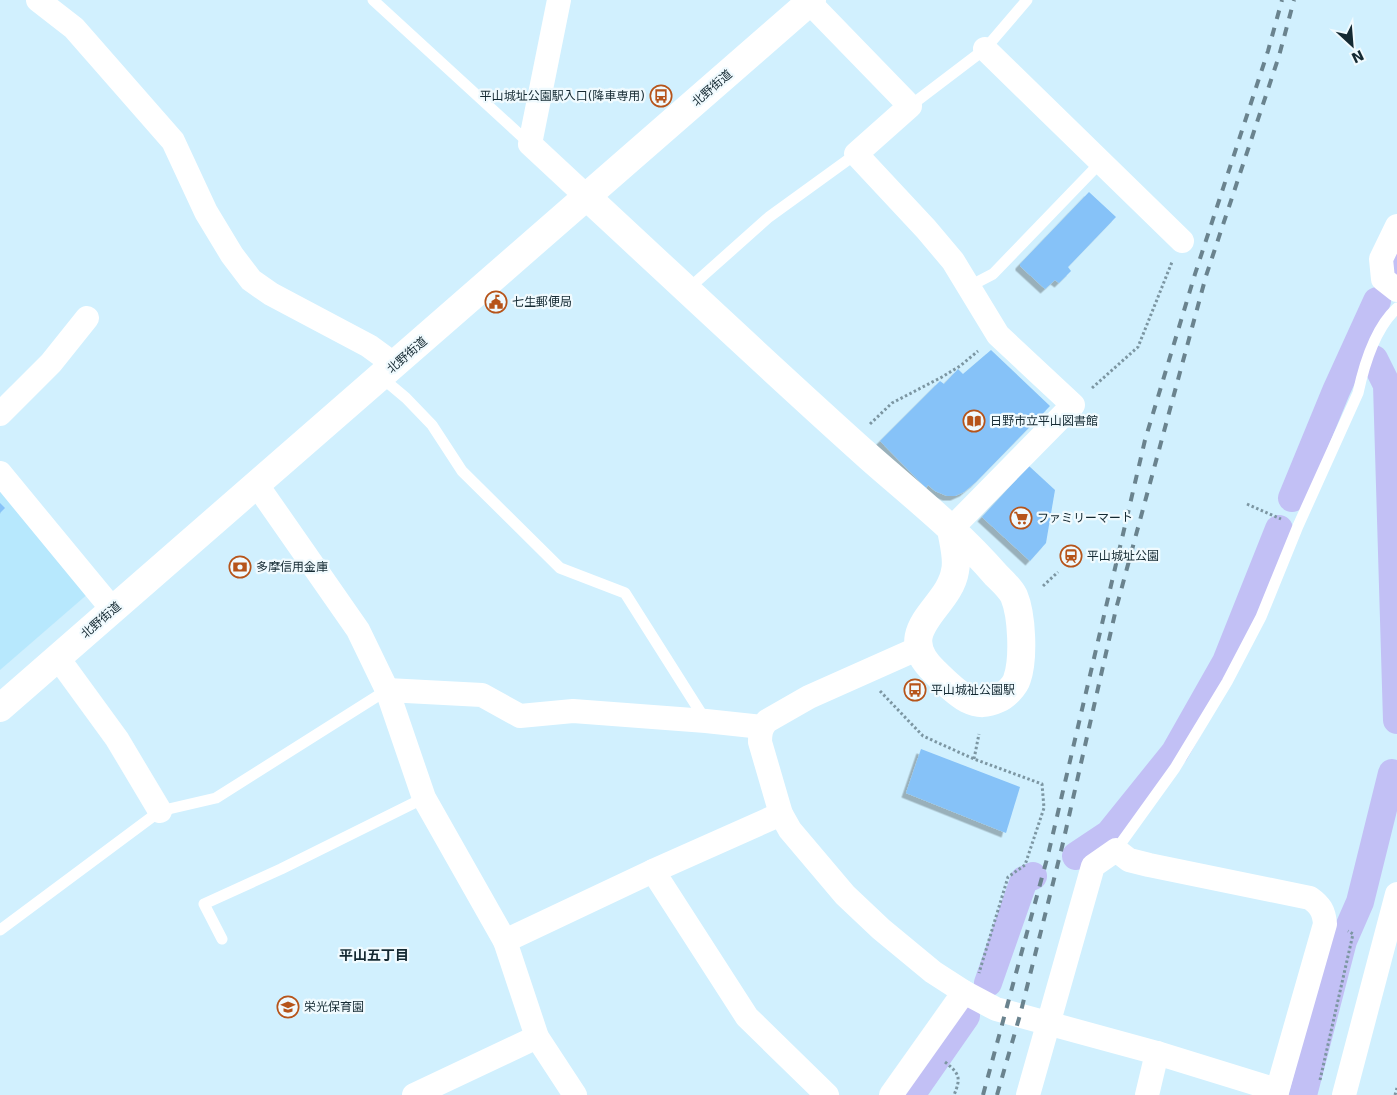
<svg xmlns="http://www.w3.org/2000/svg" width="1397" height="1095" viewBox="0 0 1397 1095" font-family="'DejaVu Sans','Noto Sans JP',sans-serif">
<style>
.built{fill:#b7e8fd}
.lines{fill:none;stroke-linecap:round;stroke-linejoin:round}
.canal{stroke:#c2c0f5;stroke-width:28}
.building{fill:#86c2f8;filter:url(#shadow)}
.path{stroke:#7c96a2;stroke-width:3;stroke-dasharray:2.5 2.5;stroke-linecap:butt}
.lane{stroke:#fff;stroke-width:11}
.street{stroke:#fff;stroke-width:24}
.secondary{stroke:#fff;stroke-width:28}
.rail{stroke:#6a838e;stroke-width:4;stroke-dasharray:9 9;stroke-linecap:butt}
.labels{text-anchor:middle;stroke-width:4.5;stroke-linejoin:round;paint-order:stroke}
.street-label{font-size:12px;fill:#142932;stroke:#f0fafe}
.poi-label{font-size:12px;fill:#142932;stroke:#f0fafe;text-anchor:start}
.neighbourhood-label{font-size:14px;font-weight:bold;fill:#142932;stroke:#f0fafe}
</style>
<defs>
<filter id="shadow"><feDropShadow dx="-4.5" dy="4.5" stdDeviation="0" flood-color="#0004"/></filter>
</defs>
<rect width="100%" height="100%" fill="#d1f0fe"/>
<path class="built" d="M0 485 90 592 0 670Z"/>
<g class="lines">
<g class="canal">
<path d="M1396 261 1397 258"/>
<path d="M1374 359 1387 385 1397 720"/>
<path d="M1292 498 1336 391 1377 301"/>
<path d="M1076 856 1109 834 1175 752 1226 662 1279 529"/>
<path d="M988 983 1024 880 1033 876"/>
<path d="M911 1095 966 1016"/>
<path d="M1303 1095 1343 941 1360 902 1392 773"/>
</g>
</g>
<g class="building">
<path d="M1089 192 1116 217 1068 267 1071 271 1059 283 1055 280 1045 289 1020 266V264Z"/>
<path d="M991 350 1050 406 976 482 964 492 955 496H947L935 491 928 485 926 488 880 441 940 381 944 384 958 369 963 374Z"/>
<path d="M1029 466 1055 490 1046 543 1030 561 982 517Z"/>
<path d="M0 503 5 508 0 513Z"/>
<path d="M921 749 1020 787 1006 833 906 793Z"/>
</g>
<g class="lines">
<g class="path">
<path d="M1092 388 1138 347 1172 262"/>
<path d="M870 424 892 403 942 377 960 366 978 351"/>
<path d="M1247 504 1281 519"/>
<path d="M1043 586 1058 572"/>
<path d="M880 691 923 736 974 759 1042 784 1044 808 1025 865 1008 877 979 973"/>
<path d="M974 759 979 734"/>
<path d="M945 1062C960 1074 961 1078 954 1095"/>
<path d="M1320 1080 1353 934 1348 931"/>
<path d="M1395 1095 1397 1088"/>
</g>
<g class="lane">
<path d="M373 0 530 144"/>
<path d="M910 106 985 49 1027 0"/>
<path d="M968 287 993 274 1101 162"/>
<path d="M687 290 769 217 856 154"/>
<path d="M381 377 406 398 432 425 462 471 560 568 625 593 706 721"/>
<path d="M1116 850 1175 768 1227 682 1261 617 1298 526 1358 393C1364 365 1376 327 1397 308"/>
<path d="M0 930 160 811 216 798 387 690"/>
<path d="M222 939 204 904 281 869 424 798"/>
</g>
<g class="street">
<path d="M38 0 74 28 173 141 206 212 232 255 251 280 271 294 369 346 395 365"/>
<path d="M559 0 530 144 587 197"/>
<path d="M807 0 910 106 856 154 926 229 953 261 998 335 1073 405 951 529"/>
<path d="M985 49 1182 241"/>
<path d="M1397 226 1381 259 1383 279 1397 290"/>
<path d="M0 414 51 363 87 318"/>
<path d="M0 473 113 610"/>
<path d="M257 485 358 630 387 690 424 798 505 941 537 1037 575 1095"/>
<path d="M919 648 809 697 767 721C761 728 760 733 760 742L781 814 790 830 845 895 881 929 933 972 964 992 996 1009 1157 1053 1277 1090"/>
<path d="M58 658 117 739 160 811"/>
<path d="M387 690 482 695 520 716 573 711 706 721 762 727"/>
<path d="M781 814 653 871 747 1017 827 1095"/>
<path d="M505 941 653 871"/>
<path d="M414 1095 537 1037"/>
<path d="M891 1095 964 992"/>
<path d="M1028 1095 1093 866 1116 850 1129 860 1149 865 1310 898C1320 905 1324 911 1325 924L1276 1095"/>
<path d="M1147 1095 1157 1053"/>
<path d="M1344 1095 1397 894"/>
</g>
<g class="secondary">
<path d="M587 197C681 284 774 372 869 457 912 495 958 531 996 575 1002 581 1010 588 1014 596 1022 615 1024 659 1017 679 1015 686 1005 696 998 699 987 704 979 705 967 699 955 692 944 681 935 672 890 630 949 609 955 571 958 558 953 542 951 529"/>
<path d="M0 708 812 0"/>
</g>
<g class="rail">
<path d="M983 1095 1048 855 1145 440 1195 274 1268 51 1282 0"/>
<path d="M997 1095 1020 1015 1062 847 1116 609 1206 276 1279 56 1294 0"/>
</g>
</g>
<defs>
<g id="bus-ring" transform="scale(1.125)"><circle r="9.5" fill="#f0fafe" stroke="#b6541a" stroke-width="1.5"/><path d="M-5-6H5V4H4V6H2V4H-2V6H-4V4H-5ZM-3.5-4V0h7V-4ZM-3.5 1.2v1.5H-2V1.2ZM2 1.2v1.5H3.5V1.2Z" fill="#b6541a"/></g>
<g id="civic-ring" transform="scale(1.125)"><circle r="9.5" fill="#f0fafe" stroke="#b6541a" stroke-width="1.5"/><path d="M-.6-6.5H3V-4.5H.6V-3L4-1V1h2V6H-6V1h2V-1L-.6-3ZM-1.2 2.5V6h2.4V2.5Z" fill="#b6541a"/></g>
<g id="library-ring" transform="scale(1.125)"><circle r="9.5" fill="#f0fafe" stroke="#b6541a" stroke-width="1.5"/><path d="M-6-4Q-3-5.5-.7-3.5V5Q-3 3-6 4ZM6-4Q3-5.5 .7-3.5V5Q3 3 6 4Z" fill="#b6541a"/></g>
<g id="supermarket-ring" transform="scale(1.125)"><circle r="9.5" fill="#f0fafe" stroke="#b6541a" stroke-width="1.5"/><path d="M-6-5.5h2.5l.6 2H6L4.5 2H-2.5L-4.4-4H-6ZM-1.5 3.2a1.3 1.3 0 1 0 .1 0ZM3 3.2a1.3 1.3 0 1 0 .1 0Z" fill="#b6541a"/></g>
<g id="station-ring" transform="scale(1.125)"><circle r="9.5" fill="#f0fafe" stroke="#b6541a" stroke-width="1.5"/><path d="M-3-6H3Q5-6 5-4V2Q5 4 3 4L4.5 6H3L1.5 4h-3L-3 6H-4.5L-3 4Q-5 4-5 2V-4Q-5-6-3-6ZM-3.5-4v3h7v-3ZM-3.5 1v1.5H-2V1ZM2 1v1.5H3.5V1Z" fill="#b6541a"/></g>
<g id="bank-ring" transform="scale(1.125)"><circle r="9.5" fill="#f0fafe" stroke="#b6541a" stroke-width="1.5"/><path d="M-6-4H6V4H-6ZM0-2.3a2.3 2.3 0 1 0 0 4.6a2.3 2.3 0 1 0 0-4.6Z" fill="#b6541a"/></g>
<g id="school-ring" transform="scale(1.125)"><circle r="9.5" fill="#f0fafe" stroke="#b6541a" stroke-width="1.5"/><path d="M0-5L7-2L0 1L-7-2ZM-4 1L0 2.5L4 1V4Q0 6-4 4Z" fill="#b6541a"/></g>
</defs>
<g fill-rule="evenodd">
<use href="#bus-ring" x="661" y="96"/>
<use href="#civic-ring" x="496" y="302"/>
<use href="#library-ring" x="974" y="421"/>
<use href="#supermarket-ring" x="1021" y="518"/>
<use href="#station-ring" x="1071" y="556"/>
<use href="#bank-ring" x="240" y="567"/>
<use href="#bus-ring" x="915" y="690"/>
<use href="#school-ring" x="288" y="1007"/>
</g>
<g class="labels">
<g class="street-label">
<text transform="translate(712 88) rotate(-41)" y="4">北野街道</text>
<text transform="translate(407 355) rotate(-41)" y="4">北野街道</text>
<text transform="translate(101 620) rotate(-41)" y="4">北野街道</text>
</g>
<g class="poi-label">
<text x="645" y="100" text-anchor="end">平山城址公園駅入口(降車専用)</text>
<text x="512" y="306">七生郵便局</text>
<text x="990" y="425">日野市立平山図書館</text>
<text x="1037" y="522">ファミリーマート</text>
<text x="1087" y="560">平山城址公園</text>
<text x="256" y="571">多摩信用金庫</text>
<text x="931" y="694">平山城祉公園駅</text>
<text x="304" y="1011">栄光保育園</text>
</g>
<g class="neighbourhood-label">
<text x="374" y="960">平山五丁目</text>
</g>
</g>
<g transform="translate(1352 45) rotate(154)" stroke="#f0fafe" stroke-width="4" paint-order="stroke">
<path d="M0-4L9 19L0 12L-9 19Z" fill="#142932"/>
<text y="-8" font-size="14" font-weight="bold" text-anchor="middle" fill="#142932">N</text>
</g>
</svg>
